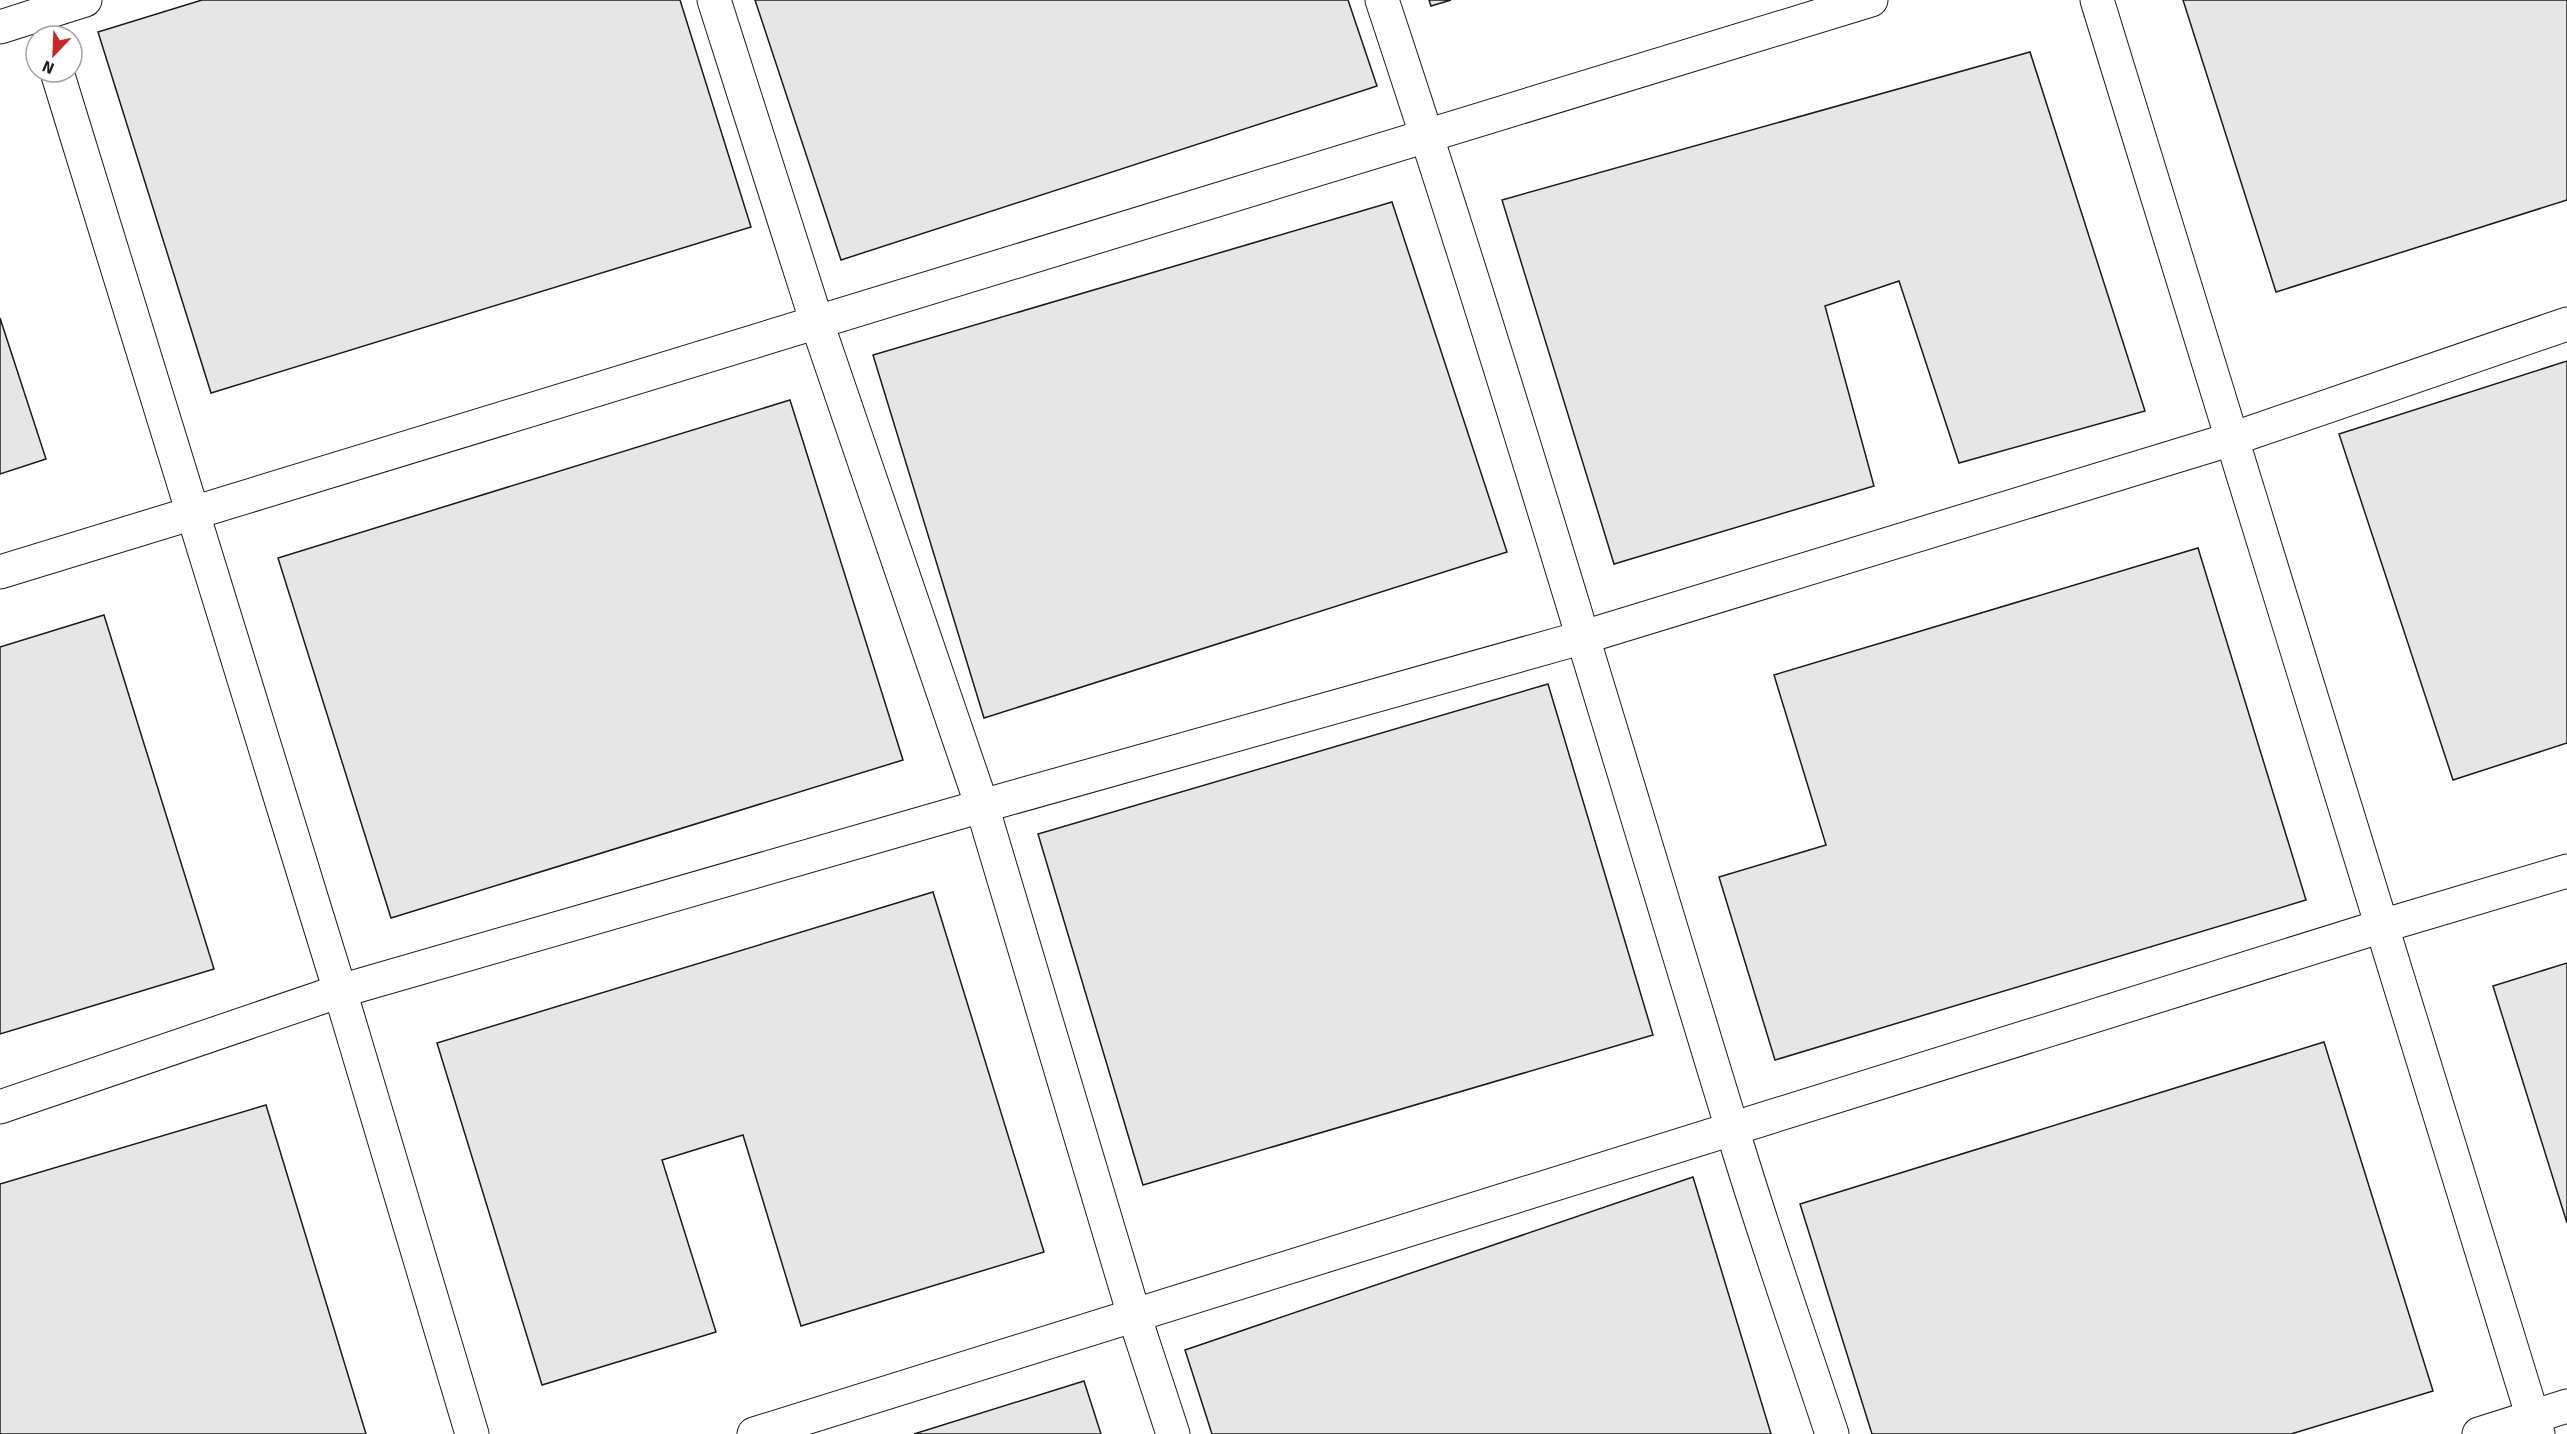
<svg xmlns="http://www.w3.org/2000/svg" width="2567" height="1434" viewBox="0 0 2567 1434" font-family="Signika,sans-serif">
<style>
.building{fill:#e6e6e6;stroke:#1a1a1a;stroke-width:1.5}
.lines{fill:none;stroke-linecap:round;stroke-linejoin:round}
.minor-casing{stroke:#1a1a1a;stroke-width:35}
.minor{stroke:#fff;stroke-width:33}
</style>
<rect width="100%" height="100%" fill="#fff"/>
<g class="building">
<path d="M202 0H680L751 227 211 393 98 32Z"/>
<path d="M755 0H1348L1377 86 841 260Z"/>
<path d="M1429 0H1451L1431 6Z"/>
<path d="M2183 0H2567V200L2276 292Z"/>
<path d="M2030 52 2145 411 1959 463 1899 281 1825 306 1874 486 1614 564 1502 200Z"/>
<path d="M1392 202 1507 552 984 718 873 355Z"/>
<path d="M0 318 46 459 0 474Z"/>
<path d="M2567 361V743L2453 780 2339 434Z"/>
<path d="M790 400 903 760 391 918 278 558Z"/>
<path d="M2198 548 2306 900 1775 1060 1719 877 1826 845 1774 675Z"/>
<path d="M104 615 214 969 0 1034V647Z"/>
<path d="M1548 684 1653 1035 1143 1185 1038 834Z"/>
<path d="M933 892 1044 1252 801 1326 743 1135 662 1160 716 1332 542 1385 437 1043Z"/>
<path d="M2567 963V1223L2493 986Z"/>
<path d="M2324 1042 2433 1391 2291 1434H1872L1800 1204Z"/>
<path d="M266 1105 366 1434H0V1184Z"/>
<path d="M1693 1177 1771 1434H1212L1185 1350Z"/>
<path d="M1084 1381 1101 1434H914Z"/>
</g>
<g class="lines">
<g class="minor-casing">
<g id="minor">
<path d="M714 0 817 323 982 806 1134 1315 1173 1434"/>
<path d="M1382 0C1506 373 1616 750 1731 1125 1762 1229 1798 1331 1832 1434"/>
<path d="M2097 0 2538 1434"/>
<path d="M0 27 85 0"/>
<path d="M57 72 340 991 472 1434"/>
<path d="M0 572 1871 0"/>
<path d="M0 1107 340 991 982 806 1584 637 2232 439 2567 324"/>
<path d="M754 1434 2382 926 2567 871"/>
<path d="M2479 1434 2567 1406"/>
</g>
</g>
<use href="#minor" class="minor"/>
</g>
<g transform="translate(54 54) rotate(203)"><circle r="28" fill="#ffffff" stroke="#a3a3a3" stroke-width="1.5"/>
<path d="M0-4.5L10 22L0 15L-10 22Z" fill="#c62828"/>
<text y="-9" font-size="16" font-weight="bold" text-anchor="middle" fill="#1a1a1a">N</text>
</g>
</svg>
